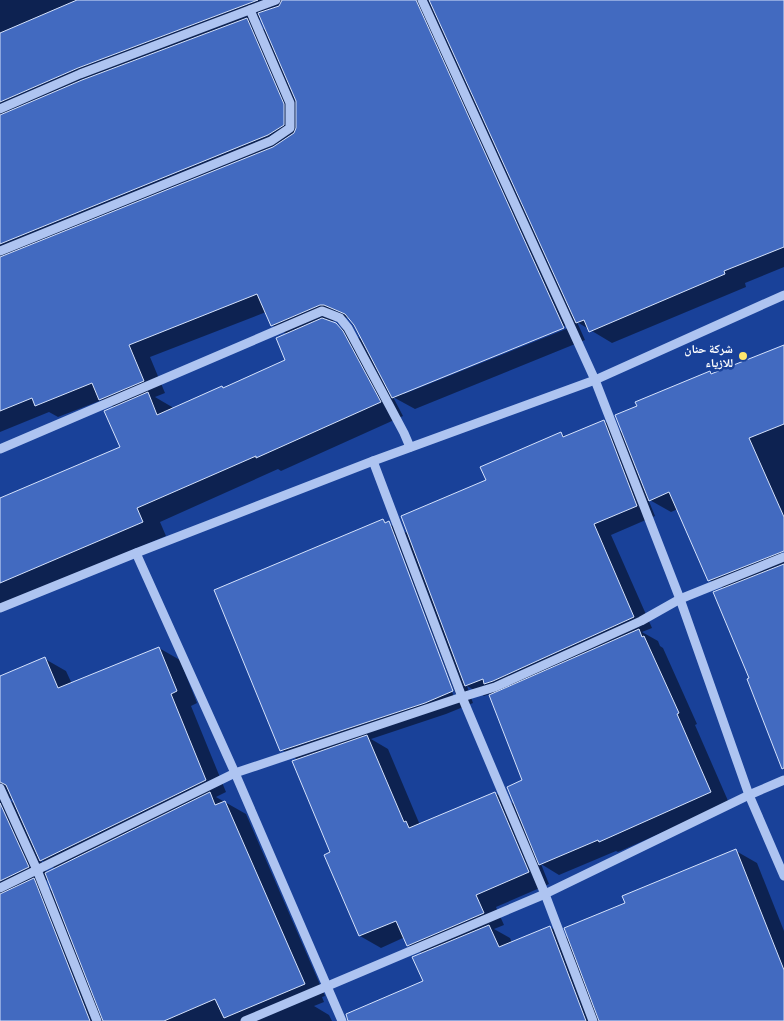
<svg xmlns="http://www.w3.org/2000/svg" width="784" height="1021" viewBox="0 0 784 1021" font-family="'Roboto Condensed','Noto Naskh Arabic',sans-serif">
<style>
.shadow{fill:#0007;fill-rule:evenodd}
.building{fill:#426ac0;stroke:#d5e2fc}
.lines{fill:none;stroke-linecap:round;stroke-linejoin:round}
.minor{stroke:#aec4f1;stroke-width:9}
.poi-dot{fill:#ffe76e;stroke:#194199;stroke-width:2}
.labels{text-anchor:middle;stroke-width:5;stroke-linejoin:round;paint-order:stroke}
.poi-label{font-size:12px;font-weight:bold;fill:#fff;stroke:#194199;text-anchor:end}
</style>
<rect width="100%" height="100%" fill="#194199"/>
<g class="shadow">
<path d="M0 0H784V267L745 283 746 287 612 343 577 322 585 340 415 409 393 397 403 416 281 471 278 469 160 522 166 536 0 606V499L122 448 115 408 102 400 58 417 49 412 0 432ZM262 19 267 31 252 22ZM266 312 272 325 287 334V361L173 410 172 407 155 397 165 393 150 357ZM343 317 349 318 363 340 330 322ZM570 324 571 327 404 394V392Z"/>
<path d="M784 346V551L777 547 776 549 784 554V770L748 680 751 679 725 589 709 580 678 509 671 512 648 499 655 516 611 535 652 628 642 632 658 641 660 646 663 648 697 724 695 725 729 803 618 852 616 851 559 875 541 864 549 884 496 907 504 925 494 929 510 938 512 943 550 927 570 939 627 904 736 851 757 863 784 931V1021H387L425 982 424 954 408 945 405 937 381 948 360 936 332 853 298 760 282 750 383 521 409 534 488 481 561 434 567 437 604 421 623 433 710 372 714 375ZM393 535H395L457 697H454ZM467 686 484 696 490 694 523 781 516 805 495 793 420 825 388 749 371 739 446 714 473 703Z"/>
<path d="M159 648 180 660 197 703 191 706 226 792 216 797 246 814 325 996 322 997 324 1002 314 1006 329 1015 332 1021H0V795L14 803V801L0 792V678L45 659 66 671 72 684ZM41 860 56 869 47 874ZM49 879 54 892 40 884Z"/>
</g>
<g class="building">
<path d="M77 0H258L78 68 0 102V33Z"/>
<path d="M282 0H416L564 328 392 398 354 325 345 314 324 305H320L271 326 257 294 129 345 144 381 99 400 92 383 35 406 32 398 0 411V257L273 147 294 133 296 128V101L258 13 279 6Z"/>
<path d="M429 0H784V247L724 271 725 274 589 332 584 320 576 323Z"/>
<path d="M247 18 284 104V125L268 135 0 244V115L82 80Z"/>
<path d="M322 318 336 323 343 331 381 402 256 458V456L137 508 143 522 0 583V498L120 447 104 411 148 392 157 415 222 386 223 388 285 360 276 338Z"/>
<path d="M784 345V424L749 438 784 517V551L708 581 669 492 649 501 615 415 637 406 635 402 710 371 711 374Z"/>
<path d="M604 420 637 506 594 524 634 617 493 681 484 684 483 679 465 686 401 516 486 480 480 467 561 432 563 437Z"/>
<path d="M383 519 385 523 389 521 453 691 425 703 280 751 214 590Z"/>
<path d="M784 564V768L782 769 747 679 749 678 713 592Z"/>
<path d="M639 629 642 637 644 636 679 713 677 714 711 792 599 842 598 840 539 865 507 787 522 780 489 695Z"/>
<path d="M159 647 177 691 171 694 206 780 40 861 6 785 0 782V676L45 657 58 688Z"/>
<path d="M367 735 404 822 406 821 409 828 495 792 529 872 476 895 484 913 407 946 396 921 359 936 324 855 330 852 292 761Z"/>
<path d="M210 792 215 805 225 801 305 984 224 1018 215 999 164 1021H103L45 873Z"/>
<path d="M0 803 29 867 0 881Z"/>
<path d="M736 849 784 970V1021H599L564 928 625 903 622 896Z"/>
<path d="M34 878 90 1021H0V894Z"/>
<path d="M489 925 499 947 550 926 586 1021H348L346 1014 423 981 412 957Z"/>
</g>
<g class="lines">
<g class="minor">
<path d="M422 0 595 380 680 599 749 795 784 876"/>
<path d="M0 109 80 74 276 0"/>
<path d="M0 251 271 141 290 128V103L250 10"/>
<path d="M0 449 322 311 340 318 348 328 404 433 410 447"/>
<path d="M373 461 462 697 545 894 593 1021"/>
<path d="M136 553 235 773 342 1021"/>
<path d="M0 608 136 553 373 461 595 380 784 295"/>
<path d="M0 788 37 870 97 1021"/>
<path d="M0 888 235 773 462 697 495 687 641 621 680 599 784 557"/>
<path d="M245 1021 545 894 749 795 784 780"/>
</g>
</g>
<circle class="poi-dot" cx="743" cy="356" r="5"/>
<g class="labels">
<g class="poi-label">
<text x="733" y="353">شركة حنان<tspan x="733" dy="14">للازياء</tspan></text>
</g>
</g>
</svg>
